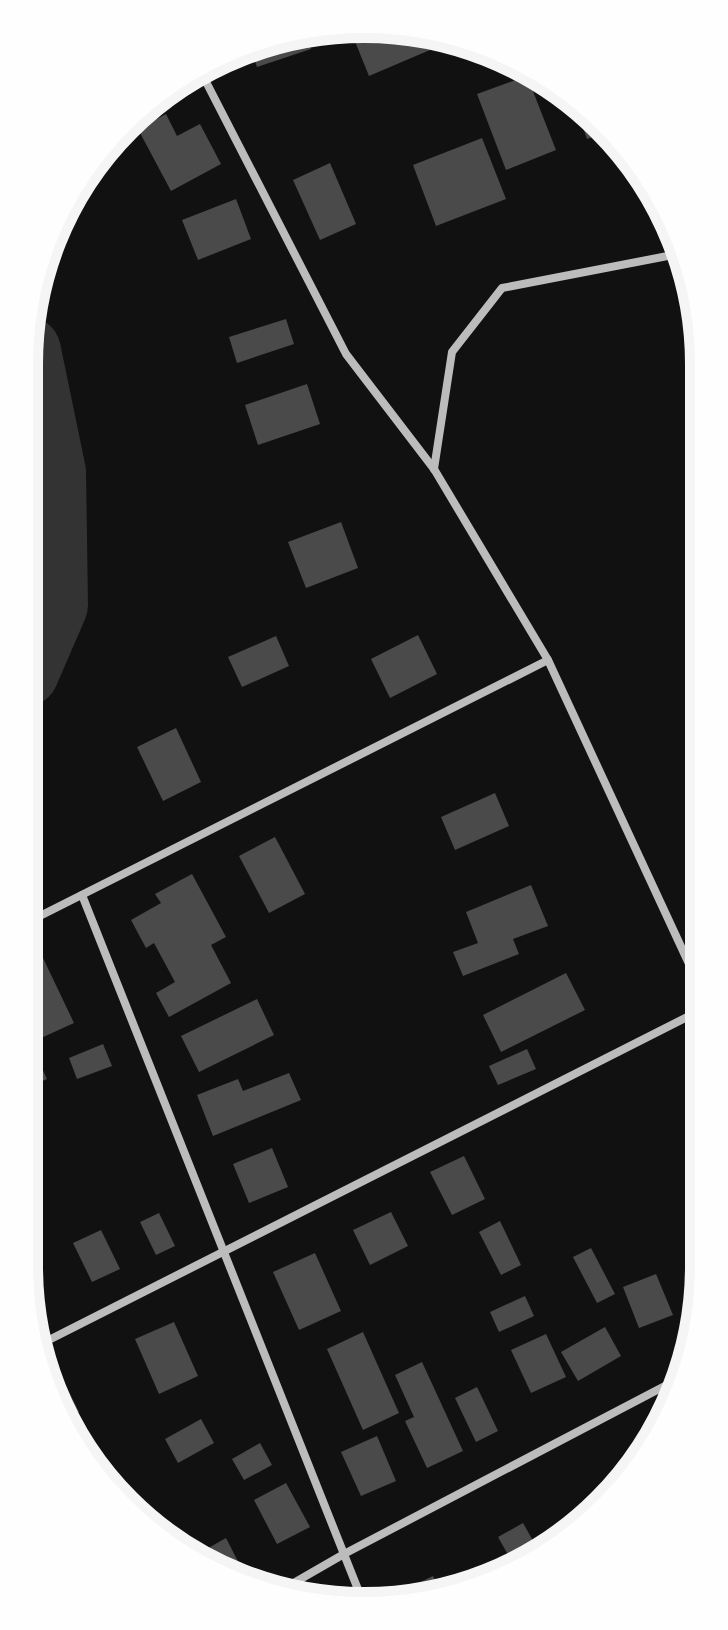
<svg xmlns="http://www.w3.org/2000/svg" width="728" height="1630" viewBox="0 0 728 1630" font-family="'Source Sans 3',sans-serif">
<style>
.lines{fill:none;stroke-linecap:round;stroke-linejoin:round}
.river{stroke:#333;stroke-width:70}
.building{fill:#4a4a4a}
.minor{stroke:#bcbcbc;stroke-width:8}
.rim{fill:none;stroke:#f5f5f5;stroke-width:10}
</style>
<rect width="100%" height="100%" fill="#111"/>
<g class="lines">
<path class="river" d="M24 672 53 605 51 472 26 351"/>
</g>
<g class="building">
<path d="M364 24 433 38 437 47 369 76 350 29Z"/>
<path d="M306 35 311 49 257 67 250 47Z"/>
<path d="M527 76 556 150 506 170 477 94Z"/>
<path d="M571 94 608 132 587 139Z"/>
<path d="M166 114 177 136 200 124 221 164 171 191 138 129Z"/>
<path d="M482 138 506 199 436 226 413 165Z"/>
<path d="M330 163 356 224 320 240 293 180Z"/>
<path d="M236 199 251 239 198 260 182 220Z"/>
<path d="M286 319 294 344 237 363 229 337Z"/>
<path d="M307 384 320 424 258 445 245 405Z"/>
<path d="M341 522 358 568 306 588 288 542Z"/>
<path d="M418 635 437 674 390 698 371 659Z"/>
<path d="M276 636 289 666 242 687 228 657Z"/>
<path d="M176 728 201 782 163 801 137 747Z"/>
<path d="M495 793 509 826 455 850 441 817Z"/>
<path d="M275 837 305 894 269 913 239 856Z"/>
<path d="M192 874 226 937 211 945 231 983 169 1017 156 993 175 982 154 943 146 948 131 920 161 903 155 894Z"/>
<path d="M531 885 548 926 513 939 519 954 463 976 453 952 478 943 466 912Z"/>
<path d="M43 958 74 1023 30 1043 47 1079 24 1089V967Z"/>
<path d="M566 973 585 1010 501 1052 483 1015Z"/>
<path d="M257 999 274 1035 199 1072 181 1036Z"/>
<path d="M103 1044 112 1066 77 1079 69 1058Z"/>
<path d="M527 1049 536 1069 498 1085 489 1066Z"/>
<path d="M289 1073 301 1100 213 1136 197 1095 238 1079 243 1091Z"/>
<path d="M272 1148 288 1187 249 1203 233 1164Z"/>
<path d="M464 1156 485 1199 452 1215 430 1172Z"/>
<path d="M391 1212 408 1246 370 1265 353 1230Z"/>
<path d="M159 1213 175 1246 156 1255 140 1222Z"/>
<path d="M500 1221 521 1265 501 1275 479 1232Z"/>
<path d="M101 1230 120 1269 92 1282 73 1243Z"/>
<path d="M591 1248 615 1294 597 1303 573 1257Z"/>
<path d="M315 1253 341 1311 299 1330 273 1272Z"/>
<path d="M656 1274 673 1315 639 1328 623 1287Z"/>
<path d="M525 1296 534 1316 499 1332 490 1312Z"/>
<path d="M174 1322 198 1376 159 1394 135 1339Z"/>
<path d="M605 1327 621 1356 578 1381 561 1352Z"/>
<path d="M363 1332 399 1413 363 1430 327 1349Z"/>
<path d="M546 1334 566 1377 531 1393 511 1350Z"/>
<path d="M422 1362 463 1451 427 1468 405 1421 414 1417 395 1375Z"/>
<path d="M59 1372 79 1412 67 1418 44 1379Z"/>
<path d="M477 1387 498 1431 476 1442 455 1398Z"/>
<path d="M201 1419 214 1443 178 1463 165 1439Z"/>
<path d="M377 1436 396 1481 361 1496 341 1452Z"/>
<path d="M260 1443 272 1465 244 1480 232 1459Z"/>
<path d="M286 1483 310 1527 277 1544 254 1500Z"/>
<path d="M523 1523 541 1555 534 1561 515 1567 498 1537Z"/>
<path d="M226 1538 246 1577 243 1579 212 1567 203 1551Z"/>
<path d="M433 1576 441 1592 406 1603 400 1592Z"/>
</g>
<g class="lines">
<g class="minor">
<path d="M201 72 346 354 434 469 548 660 703 994"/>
<path d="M434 469 452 352 502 288 683 253"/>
<path d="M82 895 363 1602"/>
<path d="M24 924 548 660"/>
<path d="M37 1346 703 1009"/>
<path d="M278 1592 344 1554 682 1377"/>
</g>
</g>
<path d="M0 0H728V1630H0ZM364 38H364A326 326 0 0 1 690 364V1266A326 326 0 0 1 364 1592H364A326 326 0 0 1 38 1266V364A326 326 0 0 1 364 38Z" fill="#fefefe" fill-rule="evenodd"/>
<path class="rim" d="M364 38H364A326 326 0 0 1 690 364V1266A326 326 0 0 1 364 1592H364A326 326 0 0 1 38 1266V364A326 326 0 0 1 364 38Z"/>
</svg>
